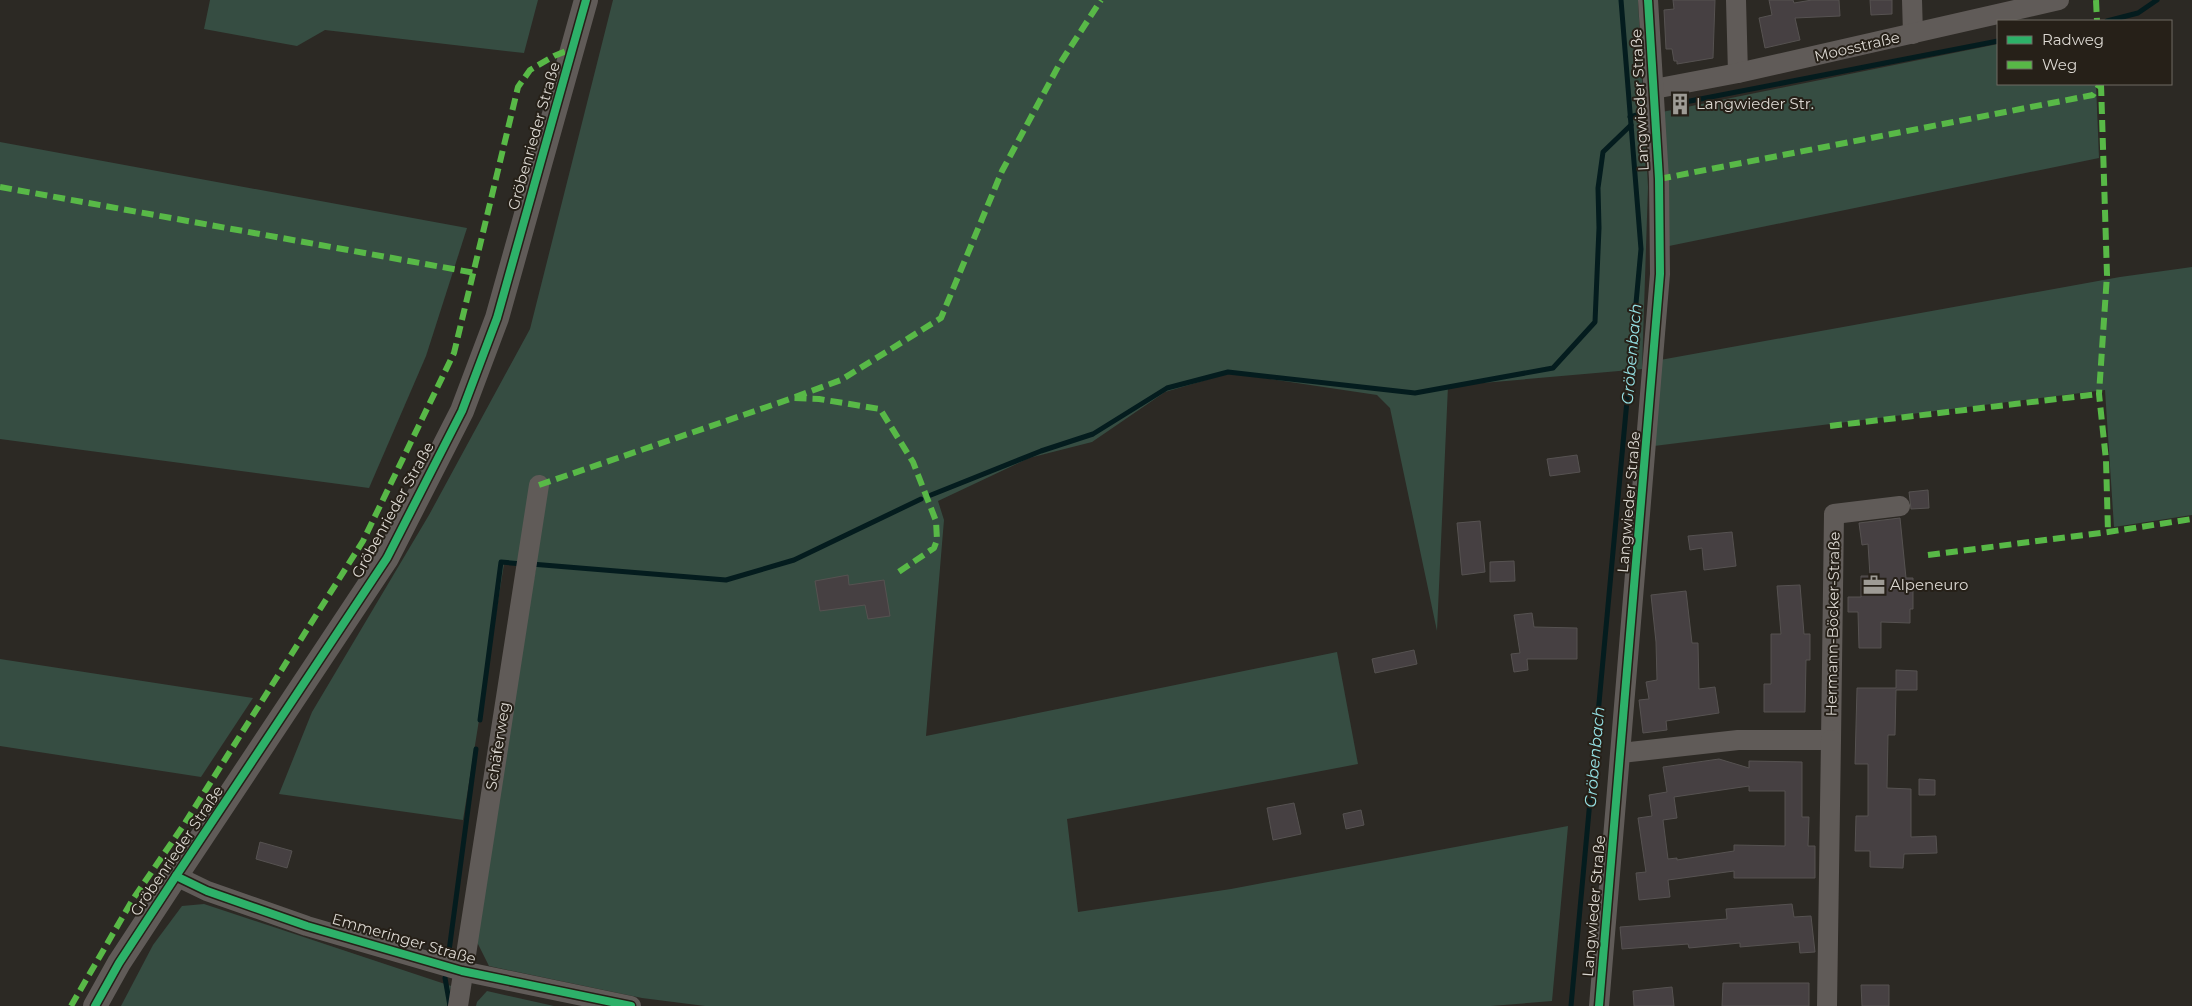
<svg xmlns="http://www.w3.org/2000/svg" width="2192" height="1006" viewBox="0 0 2192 1006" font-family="Montserrat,sans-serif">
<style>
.green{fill:#364d42}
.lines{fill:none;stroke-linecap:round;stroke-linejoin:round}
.stream{stroke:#041c1e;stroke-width:5}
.building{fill:#464042;stroke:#565251;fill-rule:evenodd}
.minor{stroke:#605b58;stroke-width:20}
.tertiary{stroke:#605b58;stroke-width:24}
.quiet{stroke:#58b947;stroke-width:6;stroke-dasharray:12 6;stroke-linecap:butt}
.cycleway-casing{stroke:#262018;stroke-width:11}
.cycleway{stroke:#2db169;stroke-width:8}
.labels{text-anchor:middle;stroke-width:4;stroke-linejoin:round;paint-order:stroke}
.street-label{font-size:15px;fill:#dcd8d2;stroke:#262018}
.poi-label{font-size:15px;fill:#dcd8d2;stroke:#262018;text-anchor:start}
.water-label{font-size:16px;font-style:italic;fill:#96e3e7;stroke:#262018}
</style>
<rect width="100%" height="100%" fill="#2c2924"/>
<g class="green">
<path d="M210 0H538L524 53 325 30 297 46 204 29Z"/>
<path d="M613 0H1638L1648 187 1642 369 1448 386 1437 631 1390 408 1377 395 1230 373 1165 392 1092 442 1029 458 938 501 944 520 926 736 1337 652 1358 764 1067 819 1078 912 1231 889 1568 826 1552 1001 1491 1006H705L642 998 489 966 476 940 503 737 536 568 504 564 463 820 279 794 312 712 429 515 530 329Z"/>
<path d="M1998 44V84H2096L2099 158 1669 246 1662 112Z"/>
<path d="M0 142 467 228 426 356 369 488 0 439Z"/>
<path d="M2192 267V515L2114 527 2105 390 1654 446 1660 360 2120 277Z"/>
<path d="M0 659 253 698 201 777 0 746Z"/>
<path d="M204 904 451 986 447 1006H121L153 945 182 906Z"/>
<path d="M487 991 554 1006H476L477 1002Z"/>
</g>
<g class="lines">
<g class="stream">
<path d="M2107 21 2138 13 2157 0"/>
<path d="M1685 102 1998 41"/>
<path d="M1630 117 1640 114"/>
<path d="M931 495 1041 451 1093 434 1167 388 1228 372 1415 393 1553 368 1595 322 1599 228 1598 188 1603 152 1631 125"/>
<path d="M531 564 726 580 794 560 921 499"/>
<path d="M480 720 501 562 522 564"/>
<path d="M449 951 476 749"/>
<path d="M445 978 450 1006"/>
<path d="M1571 1006 1641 249 1621 0"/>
</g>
</g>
<g class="building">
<path d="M1673 0H1715L1713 58 1677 64V61H1674L1672 49H1666L1664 10 1674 9Z"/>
<path d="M1769 0H1793L1794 3 1812 0H1839L1840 16 1795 18 1800 40 1765 48 1759 18 1772 15Z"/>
<path d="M1870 0H1892V14L1871 15Z"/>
<path d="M1577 455 1580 472 1550 476 1547 459Z"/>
<path d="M1928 490 1929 508 1911 509 1909 492Z"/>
<path d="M1900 518 1906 578H1913V609H1910V623L1881 622V648H1859L1858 612H1848V597H1861V576H1870L1868 544 1862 545 1859 523Z"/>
<path d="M1480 521 1485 572 1462 575 1457 523Z"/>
<path d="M1732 532 1736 566 1704 570 1702 548 1690 550 1688 536Z"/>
<path d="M1514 561 1515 581 1490 582V562Z"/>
<path d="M848 575 849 585 884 580 890 616 868 619 865 605 820 611 815 581Z"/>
<path d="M1800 585 1804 634H1810V660H1806L1805 712H1764V684H1771V634H1781L1777 586Z"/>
<path d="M1686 591 1692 643H1698L1699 689 1715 687 1719 713 1666 721 1667 730 1643 733 1639 700 1649 699 1646 682 1657 680 1656 642 1651 595Z"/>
<path d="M1532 613 1534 627 1577 628V659H1527L1528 670 1514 672 1511 654 1520 653 1514 615Z"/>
<path d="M1414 650 1417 664 1375 673 1372 659Z"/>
<path d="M1896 670 1917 671V690H1896L1895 735H1888L1887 788 1911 789V837L1936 836 1937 853 1904 854 1903 868 1870 867V851H1855L1856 816H1868V764H1855L1857 688H1896Z"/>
<path d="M1719 759 1749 768V761L1802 762V817H1809L1808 846H1815V878H1734V871L1668 880 1670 897 1639 900 1636 873 1646 872 1638 818 1652 816 1649 795 1667 792 1663 767ZM1749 786V791H1785V846L1734 845V851L1677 860V858L1668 859 1663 820 1677 818 1674 797Z"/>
<path d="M1919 779 1935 780V795H1919Z"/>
<path d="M1294 803 1301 834 1273 840 1267 808Z"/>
<path d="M1361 810 1364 825 1346 829 1343 814Z"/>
<path d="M260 842 292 851 287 868 256 859Z"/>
<path d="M1792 904 1794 917 1811 916 1815 952 1800 953 1799 942 1740 947V943L1689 948 1688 944 1622 949 1620 927 1727 919 1726 909Z"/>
<path d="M1723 983H1809V1006H1722Z"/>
<path d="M1861 985H1889V1006H1862Z"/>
<path d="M1672 987 1674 1006H1634L1633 991Z"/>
</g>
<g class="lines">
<g class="minor">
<path d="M1736 0 1738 73"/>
<path d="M1912 0 1913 34"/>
<path d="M1654 89 1738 73 2059 0"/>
<path d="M1621 753 1738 740H1831L1834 514 1900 506"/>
<path d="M176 876 207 891 307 926 462 971 631 1006"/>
<path d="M458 1006 539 485"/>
<path d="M1599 1006 1660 274 1659 179 1648 0"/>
<path d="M1827 1006 1831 740"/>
</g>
<path class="tertiary" d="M95 1006 119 963 176 876 387 558 462 411 497 318 586 0"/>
<g class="quiet">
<path d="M2096 0 2097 21"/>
<path d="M2101 84 2107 275 2099 394 2106 460 2108 532"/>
<path d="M1659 179 2093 95 2100 84"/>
<path d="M0 187 475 273"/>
<path d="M795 397 841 380 941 318 1002 171 1059 65 1101 0"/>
<path d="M1830 426 2099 394"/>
<path d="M539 485 793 398 819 399 880 409 913 462 936 521 937 540 934 548 897 573"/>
<path d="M1928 555 2108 532 2192 519"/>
<path d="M71 1006 133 899 183 826 363 541 454 353 518 87 530 70 554 56 574 48"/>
</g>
<g class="cycleway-casing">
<g id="cycleway">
<path d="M176 876 207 891 307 926 462 971 631 1006"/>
<path d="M95 1006 119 963 176 876 387 558 462 411 497 318 586 0"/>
<path d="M1599 1006 1660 274 1659 179 1648 0"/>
</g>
</g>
<use href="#cycleway" class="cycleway"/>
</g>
<defs>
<g id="building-bare" transform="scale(1.725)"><path d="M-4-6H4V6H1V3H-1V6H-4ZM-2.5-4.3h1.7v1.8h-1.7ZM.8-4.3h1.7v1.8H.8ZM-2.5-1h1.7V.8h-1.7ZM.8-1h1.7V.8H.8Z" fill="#9e9b95" stroke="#262018" stroke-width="2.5" paint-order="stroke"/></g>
<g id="office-bare" transform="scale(1.725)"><path d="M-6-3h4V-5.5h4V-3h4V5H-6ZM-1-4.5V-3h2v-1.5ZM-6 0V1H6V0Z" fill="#9e9b95" stroke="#262018" stroke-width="2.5" paint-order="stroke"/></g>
</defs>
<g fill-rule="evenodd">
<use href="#building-bare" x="1680" y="104"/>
<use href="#office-bare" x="1874" y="585"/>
</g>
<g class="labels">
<g class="street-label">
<text transform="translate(1857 47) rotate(-13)" y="5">Moosstraße</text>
<text transform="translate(1640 100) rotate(-93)" y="5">Langwieder Straße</text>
<text transform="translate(534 136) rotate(-74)" y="5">Gröbenrieder Straße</text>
<text transform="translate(1629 502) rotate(-85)" y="5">Langwieder Straße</text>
<text transform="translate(393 510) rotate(-61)" y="5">Gröbenrieder Straße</text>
<text transform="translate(1833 624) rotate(-89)" y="5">Hermann-Böcker-Straße</text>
<text transform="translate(498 746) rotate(-81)" y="5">Schäferweg</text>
<text transform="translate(177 851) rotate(-56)" y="5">Gröbenrieder Straße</text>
<text transform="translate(1594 906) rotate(-85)" y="5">Langwieder Straße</text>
<text transform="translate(404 939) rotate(16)" y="5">Emmeringer Straße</text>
</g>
<g class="poi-label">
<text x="1696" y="109">Langwieder Str.</text>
<text x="1890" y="590">Alpeneuro</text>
</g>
<g class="water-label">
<text transform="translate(1631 354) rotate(-85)" y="6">Gröbenbach</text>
<text transform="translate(1594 757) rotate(-85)" y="6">Gröbenbach</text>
</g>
</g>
<rect x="1997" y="20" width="175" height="65" fill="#262018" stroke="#6f6a62"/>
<rect x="2007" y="36" width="25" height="8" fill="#2db169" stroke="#6f6a62"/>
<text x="2042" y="45" font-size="15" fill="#dcd8d2">Radweg</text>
<rect x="2007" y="61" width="25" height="8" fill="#58b947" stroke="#6f6a62"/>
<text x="2042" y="70" font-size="15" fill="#dcd8d2">Weg</text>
</svg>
